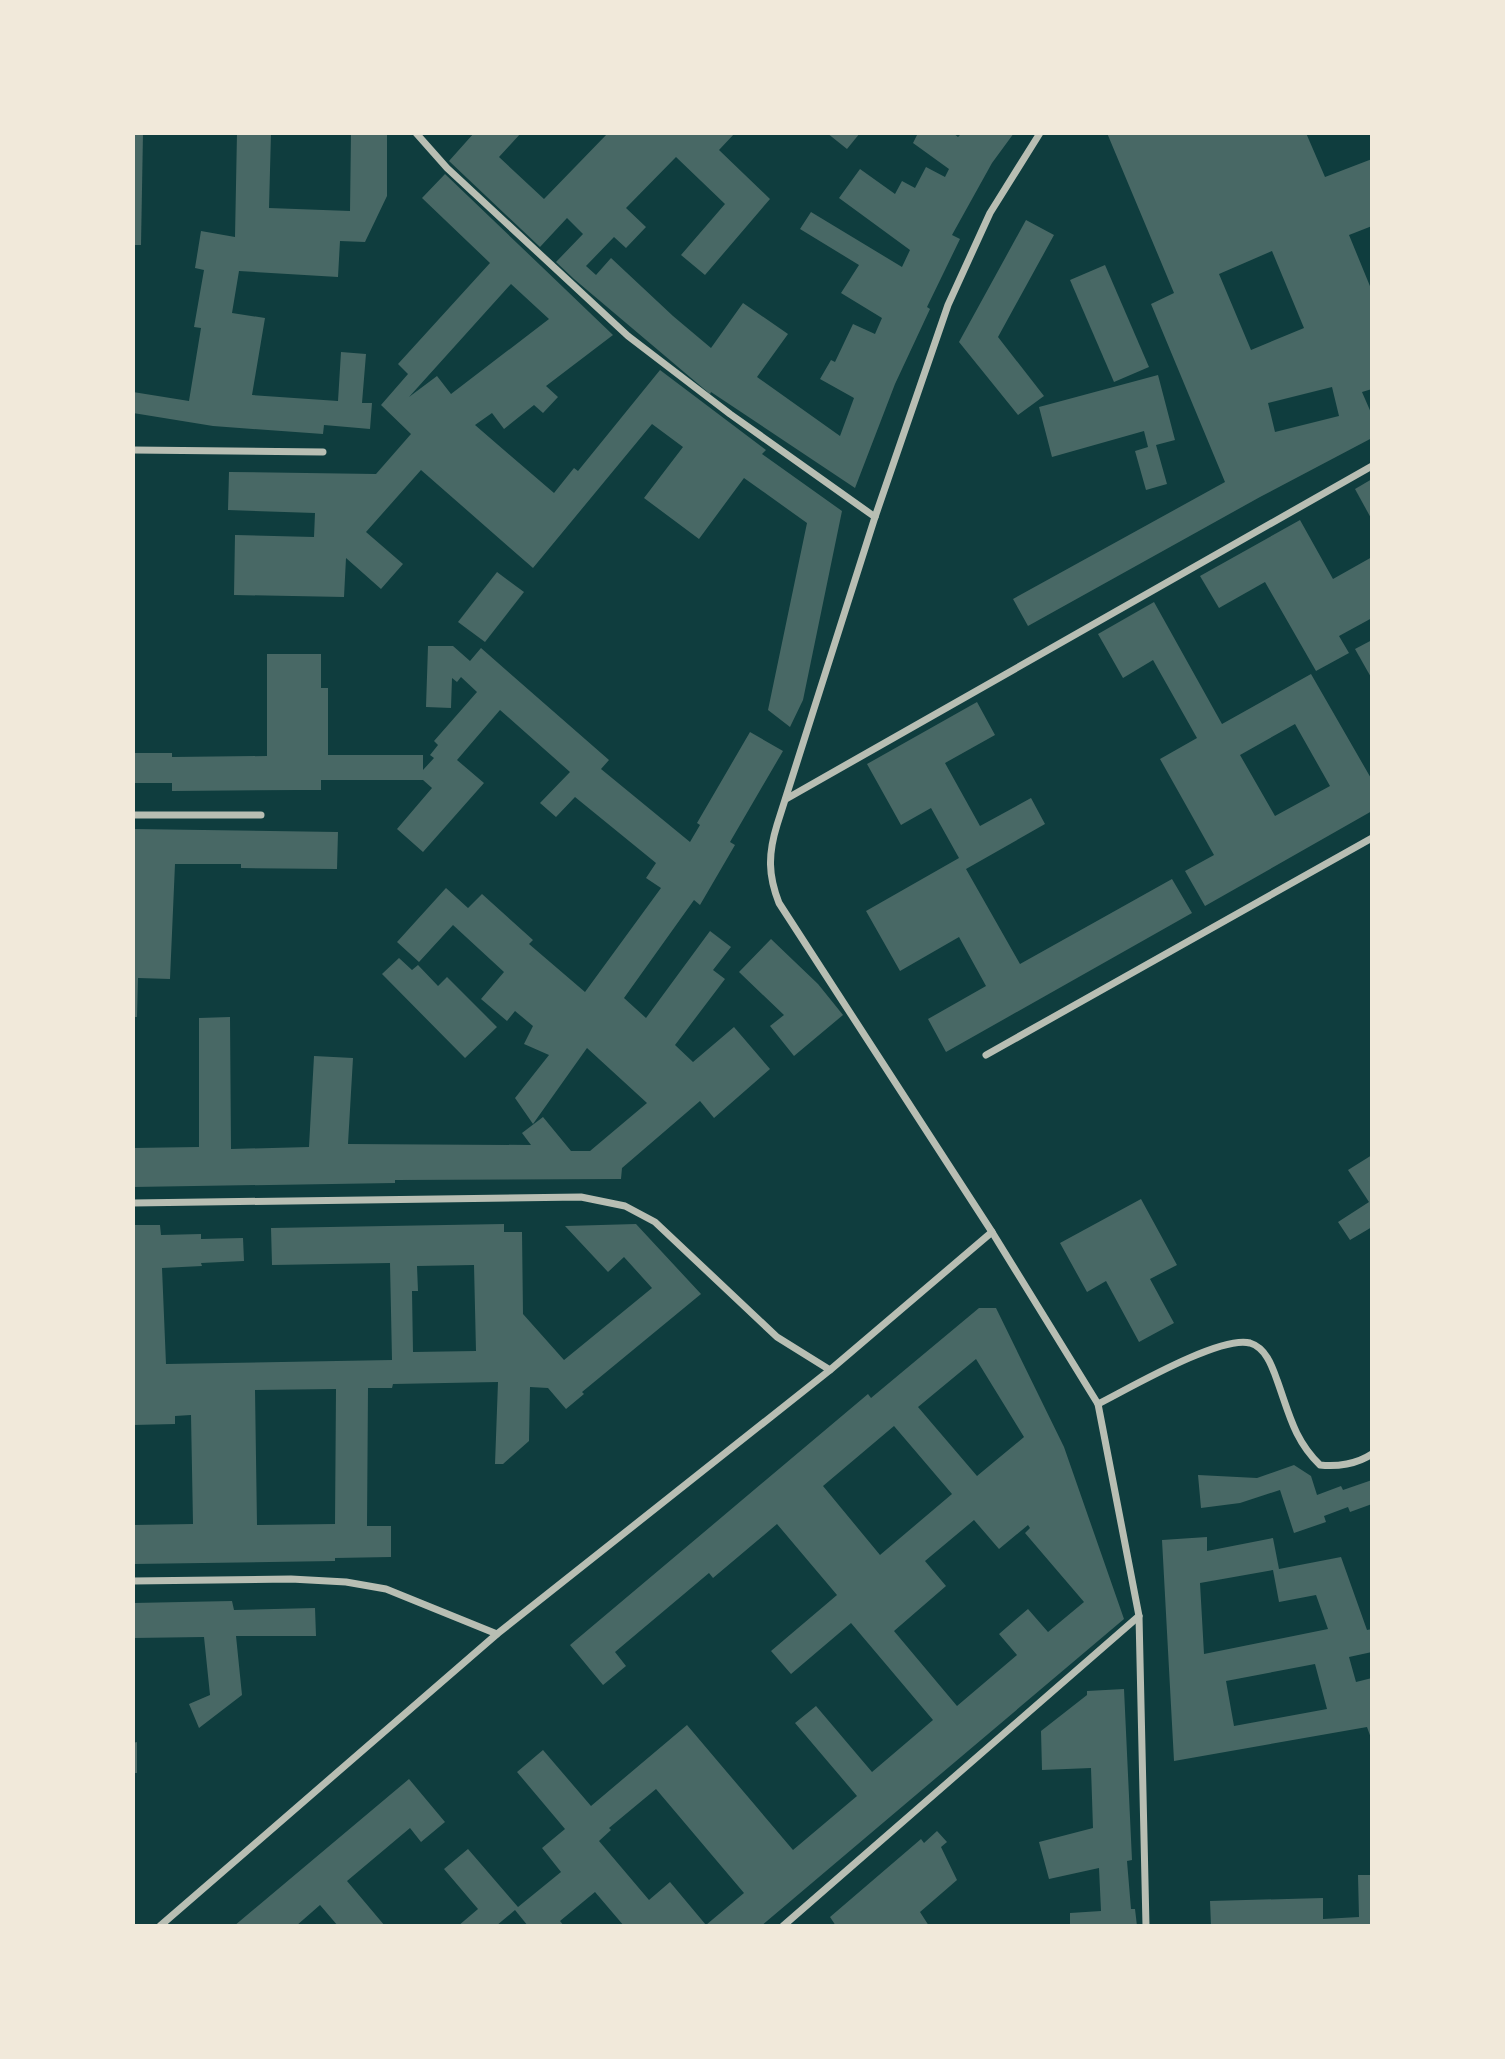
<svg xmlns="http://www.w3.org/2000/svg" width="1505" height="2059" viewBox="0 0 1505 2059" font-family="'Libre Baskerville',serif">
<style>
.building{fill:#486865;fill-rule:evenodd}
.lines{fill:none;stroke-linecap:round;stroke-linejoin:round}
.minor{stroke:#b8beb3;stroke-width:7}
</style>
<rect width="100%" height="100%" fill="#0f3d3e"/>
<g class="building">
<path d="M133 133H143L141 245H133Z"/>
<path d="M237 133H271L269 208 350 211 351 133H387V196L365 242 340 241 338 277 239 271 232 313 265 318 252 395 338 401 341 352 366 354 362 403H372L370 429 324 425 323 434 213 426 133 413V392L189 401 201 328 194 327 204 270 195 268 201 231 235 237Z"/>
<path d="M474 133H521L499 157 544 199 608 133H735L719 150 770 199 705 275 681 255 725 204 676 157 626 208 646 227 626 248 614 237 586 266 596 275 611 258 673 316 711 348 743 303 788 334 757 377 840 436 854 398 820 379 831 360 835 362 853 324 875 334 882 318 841 293 859 265 800 229 811 212 902 267 910 250 839 198 860 169 895 194 902 181 915 188 926 167 945 177 949 169 913 143 918 133H953L958 137 962 133H1014L992 163 952 235 960 239 927 307 930 309 895 384 855 488 711 392 710 394 574 279 556 262 583 234 567 218 540 247 449 161Z"/>
<path d="M827 133H860L847 149Z"/>
<path d="M1107 133H1306L1325 177 1372 159V226L1349 235 1372 291V389L1362 392 1372 415V438L1260 497 1028 626 1013 599 1225 482 1151 304 1174 293ZM1272 251 1304 328 1251 350 1219 274ZM1332 387 1339 416 1275 432 1268 403Z"/>
<path d="M445 174 613 335 546 386 558 397 543 413 534 405 504 429 492 413 475 425 554 493 574 468 578 471 660 370 766 450 762 454 842 511 803 700 790 727 768 710 807 523 744 478 699 539 644 498 683 447 652 424 533 568 421 470 366 532 403 564 381 589 346 558 344 597 234 595 235 535 314 537 315 513 228 510 229 472 376 474 411 434 381 405 408 374 398 364 490 263 422 198ZM511 284 549 319 451 394 437 376 409 397Z"/>
<path d="M1026 220 1054 235 998 337 1044 396 1018 415 959 342Z"/>
<path d="M1105 265 1149 367 1114 382 1070 280Z"/>
<path d="M1158 375 1175 440 1156 445 1167 484 1146 490 1135 451 1148 447 1144 431 1052 457 1039 407Z"/>
<path d="M1372 479V520L1355 489Z"/>
<path d="M1300 520 1333 579 1372 557V618L1339 636 1349 653 1316 671 1265 582 1219 608 1200 576Z"/>
<path d="M497 572 524 592 485 642 458 622Z"/>
<path d="M1154 602 1222 724 1311 674 1372 780V811L1205 906 1185 871 1214 855 1160 759 1197 738 1153 660 1123 678 1098 634ZM1295 724 1330 786 1275 816 1240 755Z"/>
<path d="M1372 640V679L1355 649Z"/>
<path d="M428 646H453L470 661 481 648 609 760 601 769 690 842 700 825 697 823 750 732 783 751 730 842 735 845 700 905 694 900 624 998 646 1018 710 931 731 947 713 970 725 979 675 1045 693 1062 734 1027 770 1069 714 1118 700 1101 622 1168 621 1179 395 1180V1183L133 1187V1148L199 1147V1018L230 1017 231 1149 309 1147 314 1056 353 1058 348 1144 531 1145 522 1133 543 1117 571 1151H590L647 1103 587 1048 533 1124 515 1098 549 1055 524 1044 533 1026 515 1011 507 1021 481 999 504 972 453 925 419 962 397 942 446 888 468 908 482 894 533 940 529 944 585 992 661 888 646 878 656 863 575 797 556 817 540 803 570 772 500 710 457 760 484 783 423 852 397 829 432 788 423 780H321V790H298L172 791V783H133V753H172V757L267 756V654H321V688H328V755H423V770L434 758 430 755 438 745 434 741 477 692 461 677 457 682 452 678 451 708 426 707Z"/>
<path d="M977 702 995 735 945 763 980 826 1031 798 1045 824 966 869 1020 964 1172 879 1192 913 946 1052 928 1019 986 986 959 937 900 971 866 911 959 858 931 808 901 825 867 764Z"/>
<path d="M133 829 338 832 337 869 241 868V864H175L170 979 138 978 137 1017H133Z"/>
<path d="M771 939 818 984 843 1015 794 1056 770 1026 784 1015 739 972Z"/>
<path d="M399 958 412 970 418 965 438 986 447 977 497 1027 465 1058 382 974Z"/>
<path d="M1372 1155V1227L1350 1240 1338 1222 1369 1202 1348 1170Z"/>
<path d="M1141 1199 1177 1265 1150 1279 1174 1323 1139 1342 1106 1281 1087 1292 1060 1243Z"/>
<path d="M504 1224V1232H522L523 1314 564 1360 652 1288 624 1257 608 1272 565 1226 636 1224 701 1294 582 1392 584 1394 566 1409 548 1388 530 1387 529 1441 503 1464H495L498 1382 393 1384 392 1388H368L367 1526H391V1557L335 1558V1561L133 1564V1525L193 1524 191 1415 175 1416V1424L133 1425V1225H160L161 1235 201 1234V1239L243 1238 244 1261 201 1263 202 1266 162 1268 166 1364 392 1360 390 1263 272 1265 271 1228ZM474 1265 476 1351 413 1352 412 1291H418L417 1266ZM336 1389 335 1524 257 1525 255 1390Z"/>
<path d="M979 1308H996L1064 1447 1124 1619 761 1926H624L595 1892 560 1921 564 1926H528L515 1910 496 1926H458L478 1909 444 1869 468 1849 518 1907 561 1872 542 1848 565 1829 517 1772 543 1750 591 1806 687 1725 793 1850 857 1796 795 1723 816 1706 872 1772 933 1720 851 1623 791 1674 771 1651 837 1595 777 1524 713 1578 709 1573 615 1652 626 1666 603 1685 570 1645 868 1394 871 1398ZM976 1359 1024 1437 977 1476 918 1407ZM894 1426 952 1494 880 1555 823 1486ZM974 1520 999 1549 1028 1525 1030 1528 1025 1533 1084 1602 1048 1632 1028 1609 999 1634 1017 1655 957 1706 894 1631 946 1586 925 1561ZM656 1789 744 1893 706 1925 670 1882 649 1900 599 1841 611 1830 609 1828Z"/>
<path d="M1294 1465 1311 1476 1317 1495 1341 1486 1343 1490 1372 1480V1504L1350 1512 1348 1507 1324 1516 1326 1522 1294 1533 1280 1490 1240 1503 1201 1508 1198 1475 1257 1478Z"/>
<path d="M1207 1537V1551L1273 1538 1279 1569 1341 1557 1367 1630 1372 1629V1652L1349 1657 1356 1682 1372 1678V1741L1367 1727 1174 1761 1162 1540ZM1273 1570 1279 1602 1316 1595 1328 1629 1204 1654 1200 1583ZM1315 1664 1327 1709 1234 1726 1226 1681Z"/>
<path d="M232 1601 234 1610 315 1608 316 1636H236L242 1695 199 1728 189 1704 210 1695 204 1637 133 1638V1603Z"/>
<path d="M1124 1689 1132 1860 1127 1861 1131 1909H1135L1137 1926H1070V1913L1101 1911 1099 1868 1049 1879 1039 1842 1093 1828 1091 1768 1042 1770 1041 1731 1087 1695V1691Z"/>
<path d="M137 1742V1773H133V1743Z"/>
<path d="M409 1779 445 1822 421 1842 410 1828 347 1881 385 1926H338L320 1905 296 1926H234Z"/>
<path d="M937 1831 947 1842 941 1847 957 1880 920 1912 929 1926H836L830 1917 921 1839 924 1843Z"/>
<path d="M1358 1875H1372V1926H1211L1210 1901 1323 1898V1919L1359 1917Z"/>
</g>
<g class="lines">
<g class="minor">
<path d="M416 133 447 168 628 336 730 414 875 517"/>
<path d="M1040 133 990 213 948 305 875 517 777 825C768 854 768 875 779 903L992 1232 1098 1404 1139 1616 1146 1926"/>
<path d="M133 450 323 452"/>
<path d="M786 799 1372 466"/>
<path d="M133 815H261"/>
<path d="M986 1055 1372 838"/>
<path d="M133 1203 581 1197 625 1206 655 1222 777 1337 830 1370"/>
<path d="M1098 1404C1128 1389 1220 1335 1250 1343 1266 1348 1272 1366 1277 1380 1289 1413 1294 1440 1320 1465 1337 1467 1357 1464 1372 1454"/>
<path d="M133 1581 291 1579 346 1582 386 1589 497 1634"/>
<path d="M160 1926 497 1634 830 1370 992 1232"/>
<path d="M783 1926 1139 1616"/>
</g>
</g>
<rect width="1505" height="2059" fill="none" stroke="#f1e9da" stroke-width="270"/>
</svg>
